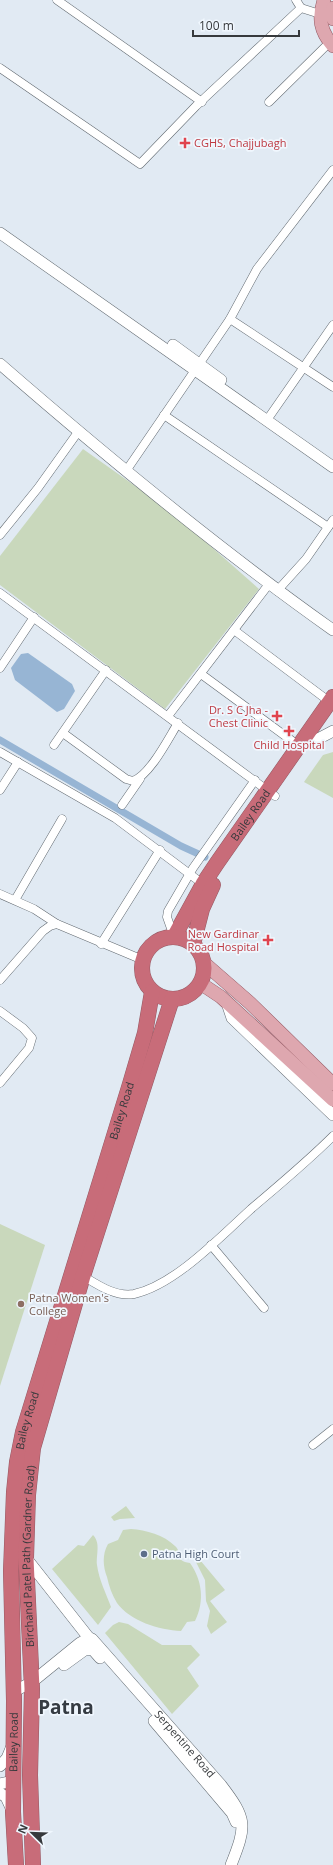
<svg xmlns="http://www.w3.org/2000/svg" width="333" height="1865" viewBox="0 0 333 1865" font-family="'Open Sans',sans-serif">
<style>
.green{fill:#c9d8bc}
.water{fill:#97b5d4}
.lines{fill:none;stroke-linecap:round;stroke-linejoin:round}
.canal{stroke:#97b5d4;stroke-width:7}
.street-casing{stroke:#626a71;stroke-width:9}
.secondary-casing{stroke:#626a71;stroke-width:12}
.primary-casing{stroke:#955a64;stroke-width:14}
.highway-casing{stroke:#955a64;stroke-width:16}
.street{stroke:#fff;stroke-width:8}
.secondary{stroke:#fff;stroke-width:11}
.primary{stroke:#dea7af;stroke-width:13}
.highway{stroke:#c86c79;stroke-width:15}
.health-dot{fill:#e0444e;stroke:#f0f7fe;stroke-width:1.5}
.education-dot{fill:#8d6e63;stroke:#f0f7fe;stroke-width:1.5}
.service-dot{fill:#5c6f8a;stroke:#f0f7fe;stroke-width:1.5}
.labels{text-anchor:middle;stroke-width:3.5;stroke-linejoin:round;paint-order:stroke}
.health-label{font-size:11px;fill:#be3a42;stroke:#f0f7fe;text-anchor:end}
.street-label{font-size:11px;fill:#36393c;stroke:#f0f7fe}
.education-label{font-size:11px;fill:#785e54;stroke:#f0f7fe;text-anchor:start}
.service-label{font-size:11px;fill:#4e5e75;stroke:#f0f7fe;text-anchor:start}
.town-label{font-size:19px;font-weight:bold;fill:#353b42;stroke:#f0f7fe}
</style>
<rect width="100%" height="100%" fill="#e1eaf3"/>
<g class="green">
<path d="M83 449 172 512 259 589 165 709 0 585V556Z"/>
<path d="M333 752V798L304 782 323 755Z"/>
<path d="M0 1224 45 1245 0 1386Z"/>
<path d="M126 1506 135 1518 120 1519 114 1521 111 1517Z"/>
<path d="M131 1529C146 1530 164 1535 175 1546 183 1553 174 1561 190 1563 202 1580 205 1601 195 1621L187 1622 181 1631C159 1630 130 1621 117 1603 112 1595 109 1586 107 1577 103 1567 102 1554 108 1544L118 1540 123 1530Z"/>
<path d="M93 1535C101 1543 96 1555 97 1565 99 1580 106 1593 111 1607L98 1625 52 1569 78 1545 84 1546Z"/>
<path d="M200 1560 225 1590 210 1601 227 1622 211 1634 207 1626 210 1611 206 1601 205 1580 196 1562Z"/>
<path d="M119 1622 128 1624 162 1645H191L200 1655 187 1668 199 1686 172 1714 105 1633 113 1625Z"/>
</g>
<path class="water" d="M28 653 72 684 75 691 64 709 57 712 15 680 11 668 21 654Z"/>
<g class="lines">
<path class="canal" d="M0 740 181 846 205 857"/>
<g class="street-casing">
<g id="street">
<path d="M57 0 202 102"/>
<path d="M296 0 301 8"/>
<path d="M0 68 140 164 196 106 301 8 320 14"/>
<path d="M269 102 330 42"/>
<path d="M230 319 333 387"/>
<path d="M164 415 328 527"/>
<path d="M267 420 333 325"/>
<path d="M126 471 230 319 257 269 333 170"/>
<path d="M0 535 38 488 78 432"/>
<path d="M277 591 306 559 333 520"/>
<path d="M0 593 275 796"/>
<path d="M234 630 330 702"/>
<path d="M0 668 34 617"/>
<path d="M201 674 299 746"/>
<path d="M168 716 269 584"/>
<path d="M63 733 126 779 133 781C150 775 168 739 178 723"/>
<path d="M54 745 106 670"/>
<path d="M0 752 115 818 203 884"/>
<path d="M0 790 18 762"/>
<path d="M122 805 140 779"/>
<path d="M0 894 34 909 57 924"/>
<path d="M15 900 62 819"/>
<path d="M174 937 167 917 168 911 193 868 255 780"/>
<path d="M101 944 160 850"/>
<path d="M0 980 43 931 50 926 57 924 143 960"/>
<path d="M0 1011 23 1028 32 1038 29 1048 0 1083"/>
<path d="M211 1245 264 1308"/>
<path d="M83 1276C98 1285 115 1297 134 1294 175 1285 220 1237 251 1209 279 1185 307 1162 333 1136"/>
<path d="M313 1445 333 1429"/>
</g>
</g>
<g class="secondary-casing">
<g id="secondary">
<path d="M0 233 333 467"/>
<path d="M173 345 221 380"/>
<path d="M0 364C107 457 217 548 333 630"/>
<path d="M314 741 333 731"/>
<path d="M227 1003 232 1018 333 1115"/>
<path d="M26 1558 89 1638"/>
<path d="M64 1665 86 1649 93 1650 100 1658"/>
<path id="s1" d="M13 1692 32 1682 80 1643 89 1638 92 1639 221 1785C247 1819 247 1825 231 1865"/>
<path d="M154 1721 232 1813 236 1822"/>
<path d="M0 1766 7 1758 12 1746"/>
<path d="M0 1784 13 1781"/>
<path d="M0 1793 6 1797 12 1810"/>
</g>
</g>
<g class="primary-casing">
<g id="primary">
<path d="M324 0C318 18 320 31 333 46"/>
<path d="M333 8V19"/>
<path d="M203 962 250 1003 333 1084"/>
<path d="M200 983 221 997 333 1100"/>
</g>
</g>
<g class="highway-casing">
<g id="highway">
<path id="s2" d="M174 937 203 884 217 863 333 697"/>
<circle cx="173" cy="968" r="31"/>
<path d="M193 944 202 909 213 885"/>
<path id="s3" d="M16 1865 13 1812 14 1701 11 1571 14 1492 17 1462 23 1432 130 1084 145 1033 152 992"/>
<path id="s4" d="M33 1865 30 1775 32 1689 26 1558 28 1495 33 1448 83 1276 172 999"/>
</g>
</g>
<use href="#street" class="street"/>
<use href="#secondary" class="secondary"/>
<use href="#primary" class="primary"/>
<use href="#highway" class="highway"/>
</g>
<g class="health-dot">
<path d="M183 137h4v4h4v4h-4v4h-4v-4h-4v-4h4z"/>
<path d="M275 710h4v4h4v4h-4v4h-4v-4h-4v-4h4z"/>
<path d="M287 725h4v4h4v4h-4v4h-4v-4h-4v-4h4z"/>
<path d="M266 934h4v4h4v4h-4v4h-4v-4h-4v-4h4z"/>
</g>
<circle class="education-dot" cx="21" cy="1304" r="4"/>
<circle class="service-dot" cx="144" cy="1554" r="4"/>
<g class="labels">
<g class="health-label">
<text x="194" y="147" text-anchor="start">CGHS, Chajjubagh</text>
<text x="268" y="714">Dr. S C Jha -<tspan x="268" dy="13">Chest Clinic</tspan></text>
<text x="289" y="749" text-anchor="middle">Child Hospital</text>
<text x="259" y="938">New Gardinar<tspan x="259" dy="13">Road Hospital</tspan></text>
</g>
<g class="street-label">
<text dy="4" stroke="none"><textPath href="#s2" startOffset="144">Bailey Road</textPath></text>
<text dy="4" stroke="none"><textPath href="#s3" startOffset="770">Bailey Road</textPath></text>
<text dy="4" stroke="none"><textPath href="#s3" startOffset="446">Bailey Road</textPath></text>
<text dy="4" stroke="none"><textPath href="#s4" startOffset="309">Birchand Patel Path (Gardner Road)</textPath></text>
<text dy="4" stroke="none"><textPath href="#s3" startOffset="123">Bailey Road</textPath></text>
<text dy="4" stroke="none"><textPath href="#s1" startOffset="237">Serpentine Road</textPath></text>
</g>
<g class="education-label">
<text x="29" y="1302">Patna Women's<tspan x="29" dy="13">College</tspan></text>
</g>
<g class="service-label">
<text x="152" y="1558">Patna High Court</text>
</g>
<g class="town-label">
<text x="66" y="1714">Patna</text>
</g>
</g>
<g transform="translate(32 1833) rotate(293)" stroke="#f0f7fe" stroke-width="3" paint-order="stroke">
<path d="M0-3L7 15L0 10L-7 15Z" fill="#36393c"/>
<text y="-6" font-size="11" font-weight="bold" text-anchor="middle" fill="#36393c">N</text>
</g>
<path d="M193 30v6h106v-6" fill="none" stroke="#36393c" stroke-width="2"/>
<text x="199" y="30" font-size="12" fill="#36393c" stroke="#f0f7fe" stroke-width="3" paint-order="stroke">100 m</text>
</svg>
